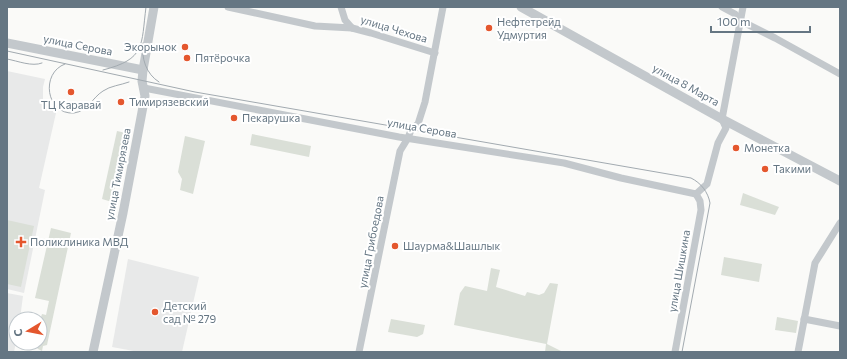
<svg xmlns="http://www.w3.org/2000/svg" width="847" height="359" viewBox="0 0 847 359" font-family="Commissioner,sans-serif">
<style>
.built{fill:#e8e9e9}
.green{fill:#dadfd7}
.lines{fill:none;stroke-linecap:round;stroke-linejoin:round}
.minor{stroke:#c3c8cc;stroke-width:7}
.tertiary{stroke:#c3c8cc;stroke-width:9}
.tram{stroke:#a2aab0;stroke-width:1}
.poi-dot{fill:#e4572e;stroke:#fff;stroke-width:1.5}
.labels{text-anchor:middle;stroke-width:4;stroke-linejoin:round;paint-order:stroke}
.poi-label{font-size:11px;fill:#657683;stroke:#fff;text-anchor:start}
.street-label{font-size:11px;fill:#657683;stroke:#fff}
</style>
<rect width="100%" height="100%" fill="#fafaf8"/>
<g class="built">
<path d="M7 71 45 79 43 87V101L45 102 51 110 56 113 39 188 45 190 24 293 7 289Z"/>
<path d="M128 259 199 277 182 352H139L112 347Z"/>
<path d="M7 293 23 296 20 319H16V342L14 352H7Z"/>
</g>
<g class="green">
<path d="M117 131 126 133 112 202 102 199Z"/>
<path d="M252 134 311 146 309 157 250 145Z"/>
<path d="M185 136 205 141 193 194 180 190 182 179 178 172Z"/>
<path d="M743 193 779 207 775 215 740 205Z"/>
<path d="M7 220 34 226 21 287 7 284Z"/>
<path d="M51 228 71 233 47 345 43 346 42 351 38 349 34 343H40V320L42 314 46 315 49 301 35 298Z"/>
<path d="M724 257 762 264 759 282 721 275Z"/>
<path d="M491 268 500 270 496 287 525 296 527 292 539 295 544 293 550 283 558 284 547 344 563 352H545L546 344 454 325 460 293 465 286 487 291Z"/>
<path d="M777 317 798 321 796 333 775 330Z"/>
<path d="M391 319 425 325 423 334 417 337 388 332Z"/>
</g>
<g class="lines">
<g class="minor">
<path d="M228 7 315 26 352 28 371 33 435 53"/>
<path d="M341 7 345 20 352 28"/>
<path d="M722 7 735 14 741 21 775 38 840 74"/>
<path d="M144 88 399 137 564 163 621 178 696 194"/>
<path d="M696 194 707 184 718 143 726 128 722 119 743 7"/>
<path d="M804 319 840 326"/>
<path d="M359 352 400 151 408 138 411 130 418 124 425 102 443 7"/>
<path d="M675 352 701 210 700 201 696 194"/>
<path d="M798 352 815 263 840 223"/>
</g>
<g class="tertiary">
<path d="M521 7 722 119 840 181"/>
<path d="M7 43 143 70"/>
<path d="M93 352 123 213 145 96 142 81 143 70 154 7"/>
</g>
<g class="tram">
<path d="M143 43C141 58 146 74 159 82"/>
<path d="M7 51 195 92 691 178C701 183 708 192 710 203L682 352"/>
<path d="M7 59C18 61 32 67 42 63"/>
<path d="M65 64C40 73 46 115 74 113 88 111 92 98 103 91 110 86 121 85 129 82"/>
<path d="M103 70C146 59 141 46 146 7"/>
</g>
</g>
<g class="poi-dot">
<circle cx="489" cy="28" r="4"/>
<circle cx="185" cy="47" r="4"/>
<circle cx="187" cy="58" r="4"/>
<circle cx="71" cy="92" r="4"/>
<circle cx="121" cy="102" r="4"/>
<circle cx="234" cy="118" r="4"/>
<circle cx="736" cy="148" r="4"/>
<circle cx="765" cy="169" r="4"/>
<path d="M19 236h4v4h4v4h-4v4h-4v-4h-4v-4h4z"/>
<circle cx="395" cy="246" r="4"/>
<circle cx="155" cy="312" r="4"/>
</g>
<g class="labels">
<g class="poi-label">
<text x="497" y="26">Нефтетрейд<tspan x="497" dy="13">Удмуртия</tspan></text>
<text x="177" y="51" text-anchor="end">Экорынок</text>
<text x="195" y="62">Пятёрочка</text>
<text x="129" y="106">Тимирязевский</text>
<text x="71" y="109" text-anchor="middle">ТЦ Каравай</text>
<text x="242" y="122">Пекарушка</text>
<text x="744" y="152">Монетка</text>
<text x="773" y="173">Такими</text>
<text x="30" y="246">Поликлиника МВД</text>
<text x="403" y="250">Шаурма&amp;Шашлык</text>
<text x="163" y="310">Детский<tspan x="163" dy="13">сад № 279</tspan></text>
</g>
<g class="street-label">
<text transform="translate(394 29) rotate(17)" y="4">улица Чехова</text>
<text transform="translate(78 45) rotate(11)" y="4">улица Серова</text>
<text transform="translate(686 85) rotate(29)" y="4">улица 8 Марта</text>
<text transform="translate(422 128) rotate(10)" y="4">улица Серова</text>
<text transform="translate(118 174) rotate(-79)" y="4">улица Тимирязева</text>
<text transform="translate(371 242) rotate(-79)" y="4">улица Грибоедова</text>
<text transform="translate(679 271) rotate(-80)" y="4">улица Шишкина</text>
</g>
</g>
<rect width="847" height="359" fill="none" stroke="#657683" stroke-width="16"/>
<g transform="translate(28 331) rotate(260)"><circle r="19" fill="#ffffff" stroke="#c1c8cd"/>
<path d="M0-3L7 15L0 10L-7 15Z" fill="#e4572e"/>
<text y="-6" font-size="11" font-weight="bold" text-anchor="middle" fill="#657683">С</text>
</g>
<path d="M711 26v6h99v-6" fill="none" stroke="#657683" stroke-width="2"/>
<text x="717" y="26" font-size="12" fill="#657683" stroke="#ffffff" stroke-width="3" paint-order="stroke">100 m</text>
</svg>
